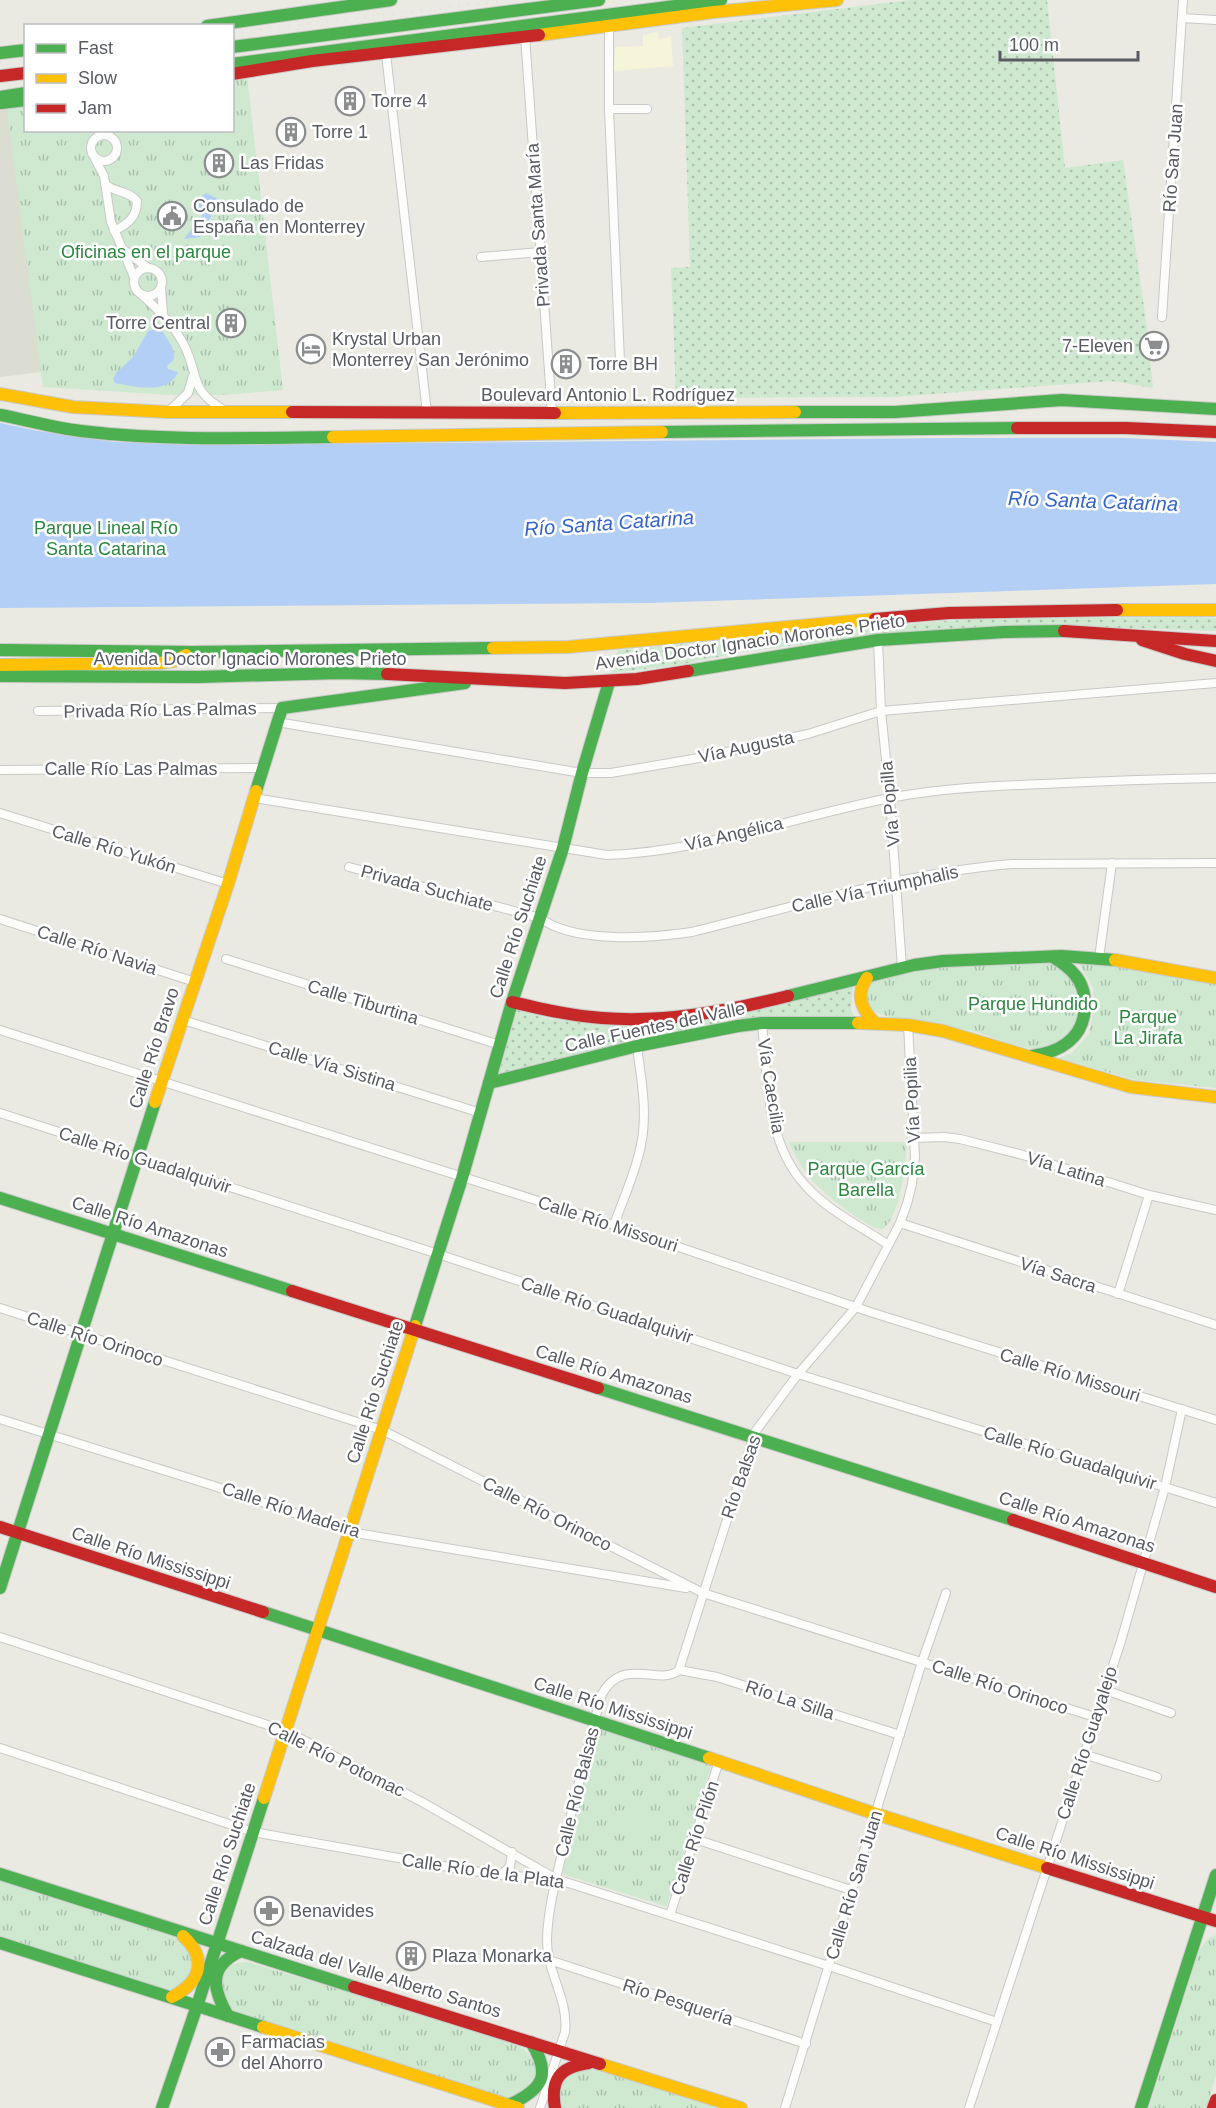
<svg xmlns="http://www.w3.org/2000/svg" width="1216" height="2108" viewBox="0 0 1216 2108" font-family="Helvetica,sans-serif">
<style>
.commercial{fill:#f6f4d9}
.education{fill:#dcddd2}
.grass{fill:url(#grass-dots)}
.park{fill:url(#park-tufts)}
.pitch{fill:#cee9d0}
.water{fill:#b4cff6}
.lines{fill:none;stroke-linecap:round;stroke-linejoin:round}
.street-casing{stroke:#c8c9c7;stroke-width:10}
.fast-casing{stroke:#c9c9c8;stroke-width:14}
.slow-casing{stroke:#c9c9c8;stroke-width:14}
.jam-casing{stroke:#c9c9c8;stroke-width:14}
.street{stroke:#fcfcfb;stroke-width:8}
.fast{stroke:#4caf50;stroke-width:12}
.slow{stroke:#ffc107;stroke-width:12}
.jam{stroke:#c62828;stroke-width:12}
.rail{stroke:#e3e4e3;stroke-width:3;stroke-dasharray:1.5 8;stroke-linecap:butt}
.labels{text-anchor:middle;stroke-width:5;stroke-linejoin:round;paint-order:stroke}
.poi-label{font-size:18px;fill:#585b62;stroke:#fff;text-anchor:start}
.street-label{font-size:18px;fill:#585b62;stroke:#fff}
.park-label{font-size:18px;fill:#2c8640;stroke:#fff}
.water-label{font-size:20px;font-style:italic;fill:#3464ce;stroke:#fff}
</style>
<defs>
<pattern id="grass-dots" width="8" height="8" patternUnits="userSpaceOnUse" patternTransform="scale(1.5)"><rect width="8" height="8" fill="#cee9d0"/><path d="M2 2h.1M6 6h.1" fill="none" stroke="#aac0ac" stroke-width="1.8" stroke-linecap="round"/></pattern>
<pattern id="park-tufts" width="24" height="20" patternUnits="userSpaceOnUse" patternTransform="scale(1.5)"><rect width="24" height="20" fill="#cee9d0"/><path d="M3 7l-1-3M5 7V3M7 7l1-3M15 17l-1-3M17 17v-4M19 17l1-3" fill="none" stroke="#aac0ac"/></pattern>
</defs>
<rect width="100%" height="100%" fill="#eaeae2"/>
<path class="commercial" d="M658 32 659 40 671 36 673 66 614 71 615 47 643 46V35Z"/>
<path class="education" d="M25 106 26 130 20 203 42 372 0 377V109Z"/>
<g class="grass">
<path d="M910 0H1047L1065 168 1123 160 1147 328 1153 388 1111 381 894 397 676 398 671 268 690 267 682 28Z"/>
<path d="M1197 617 1216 618V631L1097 627 946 629 873 635 743 652 678 665 611 673 618 650 945 621 1011 618Z"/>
<path d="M853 986 851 1009 854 1016 738 1018 737 1013Z"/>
<path d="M517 1010 551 1019 629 1025 721 1017 723 1023 498 1076Z"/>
</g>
<g class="park">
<path d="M247 76 283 390 225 395H171L43 387 7 109 25 106 26 130H232L233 78Z"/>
<path d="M1049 962C1054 964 1062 966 1066 970 1091 993 1085 1035 1051 1047 1031 1055 998 1038 976 1032 942 1023 896 1025 865 1007L863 989C899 957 1001 963 1049 962Z"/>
<path d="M1079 963 1110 965 1216 984V1088L1136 1080 1058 1058 1072 1053 1089 1034 1094 1009 1093 988Z"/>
<path d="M789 1142H907C906 1161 900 1220 882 1229 867 1230 817 1188 807 1175 800 1165 794 1153 789 1142Z"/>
<path d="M601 1728 712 1765 667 1905 665 1906 565 1875 563 1872 597 1730Z"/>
<path d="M0 1880 184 1940 196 1954 197 1970 179 1992H162L0 1940Z"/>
<path d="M1216 1935V2076L1206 2108H1149L1199 1951C1204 1943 1207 1937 1216 1935Z"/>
<path d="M247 1962 511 2041C521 2047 531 2053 535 2064 541 2078 530 2094 517 2099 511 2101 503 2098 497 2096L231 2014C219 1987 207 1965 247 1962Z"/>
<path d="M593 2069 718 2108H560L556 2089C566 2075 576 2071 593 2069Z"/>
</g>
<path class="pitch" d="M639 1803 655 1835 639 1842 623 1810Z"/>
<g class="water">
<path d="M206 193 220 200 200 237 184 239 202 216 197 199Z"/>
<path d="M159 328C164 333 177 351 174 359 173 362 169 363 167 366L168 369 178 372C169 395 135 387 115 383L113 379 116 373 133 357 148 331Z"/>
<path d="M0 423 38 431 114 442 205 445 957 438H1124L1216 442V584L649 603 0 608Z"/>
</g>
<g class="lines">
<g class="street-casing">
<g id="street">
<path d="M1182 18 1216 20"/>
<path d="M609 27V109L620 361"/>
<path d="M525 36 552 413"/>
<path d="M386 54 427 413"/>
<path d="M609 109H647"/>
<circle cx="104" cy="148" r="13"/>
<path d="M95 159 104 176 111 222 134 277"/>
<path d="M105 184C115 193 128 190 137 201 137 217 128 224 114 231"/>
<path d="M124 250 148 268"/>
<path d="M481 257 540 252"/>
<circle cx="148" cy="282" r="14"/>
<path d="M161 288 163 314"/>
<path d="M143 296C159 310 174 325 184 345 200 376 188 389 224 410"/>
<path d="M1162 317 1183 0"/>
<path d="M169 411 188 393 193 376"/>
<path d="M878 640 881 711 890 798 902 968"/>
<path d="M38 711 282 708"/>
<path d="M277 722 582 773H611L699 758 808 734 881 711 1216 683"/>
<path d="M0 770 263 768"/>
<path d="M254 798 607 855C703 852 796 816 890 798 941 788 993 786 1044 784 1101 781 1159 779 1216 778"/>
<path d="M0 813 228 884"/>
<path d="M349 867 540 918C575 944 651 938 692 932 797 906 903 873 1012 864L1216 863"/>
<path d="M0 919 195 982"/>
<path d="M1099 958 1112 863"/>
<path d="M226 959 500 1045"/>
<path d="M183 1020 481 1113"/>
<path d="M762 1023C767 1076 766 1143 805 1185 827 1210 860 1226 887 1244"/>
<path d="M0 1030 614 1225 870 1312 1216 1420"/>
<path d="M0 1113 438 1254 798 1374 1216 1503"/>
<path d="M914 1138 944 1137 960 1139 1023 1155 1149 1195 1216 1210"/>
<path d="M900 1223 1216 1325"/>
<path d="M614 1225C623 1199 636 1172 641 1145 648 1111 641 1079 637 1046"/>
<path d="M1118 1294 1149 1195"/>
<path d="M0 1308 382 1430 703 1593 1095 1717"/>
<path d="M0 1419 211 1485 350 1532 686 1588"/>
<path d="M0 1637 286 1731 422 1802 553 1877"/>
<path d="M679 1670 717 1677 900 1735"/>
<path d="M1105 1690 1171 1713"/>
<path d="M0 1748 253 1832 460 1869 500 1875 556 1879 829 1966 997 2022"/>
<path d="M1083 1754 1157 1777"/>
<path d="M695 1839 851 1890"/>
<path d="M500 1875 510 1867 512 1852"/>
<path d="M670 1915 719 1761"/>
<path d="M549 1960 806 2044"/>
<path d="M540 2108 565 2032C569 1999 546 1972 547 1939 548 1906 558 1872 565 1840 577 1791 588 1742 602 1694 624 1655 660 1687 679 1670L755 1432 798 1374 856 1307 900 1223 907 1204 912 1184 915 1157 908 1025"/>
<path d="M785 2108 922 1662 946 1593"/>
<path d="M969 2108 1121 1641 1165 1487 1182 1409"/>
</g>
</g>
<g class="fast-casing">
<g id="fast">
<path d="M207 26 391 0"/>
<path d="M232 47 599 0"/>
<path d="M0 53 26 50"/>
<path d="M232 64 721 0"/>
<path d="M0 97 26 93"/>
<path d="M1 103 26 100"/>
<path d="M795 412H895L1062 400 1216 409"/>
<path d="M0 415C27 420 54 428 81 431 164 441 249 438 333 437"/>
<path d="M662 432 1017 428"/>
<path d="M0 650 192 652 493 648"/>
<path d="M688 671 878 640 1004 632 1064 631"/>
<path d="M0 676 198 677 339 673 387 674"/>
<path d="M256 791 282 708 465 683"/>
<path d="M788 996 914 965 943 961 1061 956 1115 960"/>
<path d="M1032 1056C1061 1052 1084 1038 1085 1006 1085 994 1083 984 1075 975 1069 967 1061 962 1053 957"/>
<path d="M489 1083 637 1046 738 1026 762 1023H858"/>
<path d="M0 1198 292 1291"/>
<path d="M415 1326 462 1178 512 1002 563 848 582 773 609 682"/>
<path d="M598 1388 1013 1520"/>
<path d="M0 1588 155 1102"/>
<path d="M263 1612 709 1758"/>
<path d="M0 1874 354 1987"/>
<path d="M0 1943 263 2027"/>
<path d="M228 2016C212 1988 208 1966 241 1951"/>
<path d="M509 2105C543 2089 552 2075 531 2042"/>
<path d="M162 2108 197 2006 264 1798"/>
<path d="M1141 2108 1216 1875"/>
</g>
</g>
<g class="slow-casing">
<g id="slow">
<path d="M539 35 714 12 837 0"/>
<path d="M0 394 73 407 167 412H292"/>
<path d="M555 413 795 412"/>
<path d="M333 437 662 432"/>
<path d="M1117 610H1216"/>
<path d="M493 648 568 647 875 619"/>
<path d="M0 665 160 663 174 661 186 655"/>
<path d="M1115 960 1216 978"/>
<path d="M867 978C855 995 861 1009 875 1023"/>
<path d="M858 1023 908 1025 943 1031 1131 1087 1216 1097"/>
<path d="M155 1102 228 884 256 791"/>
<path d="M709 1758 876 1814 1047 1868"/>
<path d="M264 1798 415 1326"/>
<path d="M172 1997C201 1982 208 1959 183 1936"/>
<path d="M263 2027 518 2108"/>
<path d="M600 2064 741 2108"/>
</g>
</g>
<g class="jam-casing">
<g id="jam">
<path d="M232 74 312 61 539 35"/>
<path d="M0 76 26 73"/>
<path d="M292 412 555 413"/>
<path d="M1017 428H1126L1216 432"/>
<path d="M875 619 949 613 1117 610"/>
<path d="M1064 631 1216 641"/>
<path d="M1142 640 1185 654 1216 661"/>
<path d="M387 674 565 683 637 679 688 671"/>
<path d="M512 1002C542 1009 571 1016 602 1018 665 1023 728 1011 788 996"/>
<path d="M292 1291 598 1388"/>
<path d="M1013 1520 1216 1587"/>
<path d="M0 1527 263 1612"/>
<path d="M1047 1868 1216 1921"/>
<path d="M354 1987 600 2064"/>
<path d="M555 2108C550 2079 560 2067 589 2063"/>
<path d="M1213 2108 1216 2100"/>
</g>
</g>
<use href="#street" class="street"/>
<use href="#fast" class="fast"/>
<use href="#slow" class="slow"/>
<use href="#jam" class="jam"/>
<g class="rail">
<path d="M232 33 506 0"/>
<path d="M0 62 26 59"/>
</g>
</g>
<defs>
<g id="building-ring" transform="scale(1.5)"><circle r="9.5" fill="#fff" stroke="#8b8d8f" stroke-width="1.5"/><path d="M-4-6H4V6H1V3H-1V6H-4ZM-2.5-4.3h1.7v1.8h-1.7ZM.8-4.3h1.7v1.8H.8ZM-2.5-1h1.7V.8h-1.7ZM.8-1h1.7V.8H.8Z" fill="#8b8d8f"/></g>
<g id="civic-ring" transform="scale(1.5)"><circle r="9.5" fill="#fff" stroke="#8b8d8f" stroke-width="1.5"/><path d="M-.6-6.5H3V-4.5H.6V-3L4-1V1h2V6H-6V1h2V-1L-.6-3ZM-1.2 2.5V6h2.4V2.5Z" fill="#8b8d8f"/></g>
<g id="supermarket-ring" transform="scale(1.5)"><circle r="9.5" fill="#fff" stroke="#8b8d8f" stroke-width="1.5"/><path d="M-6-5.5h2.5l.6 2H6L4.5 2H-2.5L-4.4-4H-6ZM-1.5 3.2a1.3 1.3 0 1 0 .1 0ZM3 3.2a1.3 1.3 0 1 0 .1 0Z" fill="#8b8d8f"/></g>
<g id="hotel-ring" transform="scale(1.5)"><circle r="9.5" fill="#fff" stroke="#8b8d8f" stroke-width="1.5"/><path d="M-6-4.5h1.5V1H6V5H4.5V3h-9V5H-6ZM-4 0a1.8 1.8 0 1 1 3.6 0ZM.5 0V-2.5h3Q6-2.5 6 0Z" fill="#8b8d8f"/></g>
<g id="pharmacy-ring" transform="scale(1.5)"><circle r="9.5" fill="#fff" stroke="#8b8d8f" stroke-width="1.5"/><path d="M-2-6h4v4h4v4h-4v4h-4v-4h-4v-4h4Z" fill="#8b8d8f"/></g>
</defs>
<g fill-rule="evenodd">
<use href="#building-ring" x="350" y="101"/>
<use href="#building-ring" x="291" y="132"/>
<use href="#building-ring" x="219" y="163"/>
<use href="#civic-ring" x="172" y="216"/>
<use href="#building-ring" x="231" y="323"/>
<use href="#supermarket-ring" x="1154" y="346"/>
<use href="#hotel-ring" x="311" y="349"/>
<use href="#building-ring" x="566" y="364"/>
<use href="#pharmacy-ring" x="269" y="1911"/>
<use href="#building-ring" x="411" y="1956"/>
<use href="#pharmacy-ring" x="220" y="2052"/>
</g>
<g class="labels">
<g class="poi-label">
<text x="371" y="107">Torre 4</text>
<text x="312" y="138">Torre 1</text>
<text x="240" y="169">Las Fridas</text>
<text x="193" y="212">Consulado de<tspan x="193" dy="21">España en Monterrey</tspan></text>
<text x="210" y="329" text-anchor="end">Torre Central</text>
<text x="332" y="345">Krystal Urban<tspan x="332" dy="21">Monterrey San Jerónimo</tspan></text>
<text x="1133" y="352" text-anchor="end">7-Eleven</text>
<text x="587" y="370">Torre BH</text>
<text x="290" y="1917">Benavides</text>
<text x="432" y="1962">Plaza Monarka</text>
<text x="241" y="2048">Farmacias<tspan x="241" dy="21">del Ahorro</tspan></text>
</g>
<g class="street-label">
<text transform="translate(1173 158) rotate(-86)" y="6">Río San Juan</text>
<text transform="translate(538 225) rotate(-94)" y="6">Privada Santa María</text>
<text x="608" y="401">Boulevard Antonio L. Rodríguez</text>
<text transform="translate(750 642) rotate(-8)" y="6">Avenida Doctor Ignacio Morones Prieto</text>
<text x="250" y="665">Avenida Doctor Ignacio Morones Prieto</text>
<text transform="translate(160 710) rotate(-1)" y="6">Privada Río Las Palmas</text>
<text transform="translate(746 747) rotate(-12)" y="6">Vía Augusta</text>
<text x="131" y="775">Calle Río Las Palmas</text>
<text transform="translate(890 804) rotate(-95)" y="6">Vía Popilla</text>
<text transform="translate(734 834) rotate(-13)" y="6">Vía Angélica</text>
<text transform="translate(114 849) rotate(17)" y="6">Calle Río Yukón</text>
<text transform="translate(427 888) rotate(15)" y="6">Privada Suchiate</text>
<text transform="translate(875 889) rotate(-12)" y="6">Calle Vía Triumphalis</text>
<text transform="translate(518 927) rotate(-72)" y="6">Calle Río Suchiate</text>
<text transform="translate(97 950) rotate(18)" y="6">Calle Río Navia</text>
<text transform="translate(363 1002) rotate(17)" y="6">Calle Tiburtina</text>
<text transform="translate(655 1027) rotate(-12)" y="6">Calle Fuentes del Valle</text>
<text transform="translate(154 1048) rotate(-72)" y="6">Calle Río Bravo</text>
<text transform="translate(332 1066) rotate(17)" y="6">Calle Vía Sistina</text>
<text transform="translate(771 1086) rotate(81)" y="6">Vía Caecilia</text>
<text transform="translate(912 1100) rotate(-93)" y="6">Vía Popilia</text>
<text transform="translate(145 1160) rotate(18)" y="6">Calle Río Guadalquivir</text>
<text transform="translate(1066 1169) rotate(17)" y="6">Vía Latina</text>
<text transform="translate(608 1224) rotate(18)" y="6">Calle Río Missouri</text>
<text transform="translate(150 1227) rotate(18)" y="6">Calle Río Amazonas</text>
<text transform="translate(1058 1275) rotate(18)" y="6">Vía Sacra</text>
<text transform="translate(607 1310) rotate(18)" y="6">Calle Río Guadalquivir</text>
<text transform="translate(95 1339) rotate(18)" y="6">Calle Río Orinoco</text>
<text transform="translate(614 1374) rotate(17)" y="6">Calle Río Amazonas</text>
<text transform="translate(1070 1375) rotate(17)" y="6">Calle Río Missouri</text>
<text transform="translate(375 1392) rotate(-72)" y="6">Calle Río Suchiate</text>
<text transform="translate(1070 1458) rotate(17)" y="6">Calle Río Guadalquivir</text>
<text transform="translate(741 1477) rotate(-71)" y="6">Río Balsas</text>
<text transform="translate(291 1510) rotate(18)" y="6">Calle Río Madeira</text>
<text transform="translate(547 1514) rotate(27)" y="6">Calle Río Orinoco</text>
<text transform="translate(1077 1522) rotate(18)" y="6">Calle Río Amazonas</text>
<text transform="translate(151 1558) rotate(18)" y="6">Calle Río Mississippi</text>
<text transform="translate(1000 1687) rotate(18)" y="6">Calle Río Orinoco</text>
<text transform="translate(790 1700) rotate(18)" y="6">Río La Silla</text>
<text transform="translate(613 1708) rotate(18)" y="6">Calle Río Mississippi</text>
<text transform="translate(1087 1743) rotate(-72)" y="6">Calle Río Guayalejo</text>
<text transform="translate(336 1759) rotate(26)" y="6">Calle Río Potomac</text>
<text transform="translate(577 1792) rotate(-76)" y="6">Calle Río Balsas</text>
<text transform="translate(695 1838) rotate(-72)" y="6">Calle Río Pilón</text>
<text transform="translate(227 1854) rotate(-72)" y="6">Calle Río Suchiate</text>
<text transform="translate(1075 1858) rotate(18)" y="6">Calle Río Mississippi</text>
<text transform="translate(483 1871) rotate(8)" y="6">Calle Río de la Plata</text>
<text transform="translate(854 1885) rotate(-73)" y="6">Calle Río San Juan</text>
<text transform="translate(376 1974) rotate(17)" y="6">Calzada del Valle Alberto Santos</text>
<text transform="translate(678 2002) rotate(18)" y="6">Río Pesquería</text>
</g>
<g class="park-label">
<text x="146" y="258">Oficinas en el parque</text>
<text x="106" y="534">Parque Lineal Río<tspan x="106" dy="21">Santa Catarina</tspan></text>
<text x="1033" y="1010">Parque Hundido</text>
<text x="1148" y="1023">Parque<tspan x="1148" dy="21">La Jirafa</tspan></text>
<text x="866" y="1175">Parque García<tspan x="866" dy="21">Barella</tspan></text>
</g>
<g class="water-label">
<text transform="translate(1093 501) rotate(2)" y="7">Río Santa Catarina</text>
<text transform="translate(609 523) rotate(-4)" y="7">Río Santa Catarina</text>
</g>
</g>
<rect x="24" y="24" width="210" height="108" fill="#ffffff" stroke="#bcbdc0" stroke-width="1.5"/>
<rect x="36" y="44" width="30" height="9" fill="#4caf50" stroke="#bcbdc0" stroke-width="1.5"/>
<text x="78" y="54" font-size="18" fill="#585b62">Fast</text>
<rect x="36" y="74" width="30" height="9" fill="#ffc107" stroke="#bcbdc0" stroke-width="1.5"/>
<text x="78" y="84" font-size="18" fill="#585b62">Slow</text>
<rect x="36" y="104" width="30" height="9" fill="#c62828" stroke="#bcbdc0" stroke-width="1.5"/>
<text x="78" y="114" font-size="18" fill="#585b62">Jam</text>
<path d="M1000 51v9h138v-9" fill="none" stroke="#585b62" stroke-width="3"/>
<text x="1009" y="51" font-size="18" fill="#585b62" stroke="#ffffff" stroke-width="4.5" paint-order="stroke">100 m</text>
</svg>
